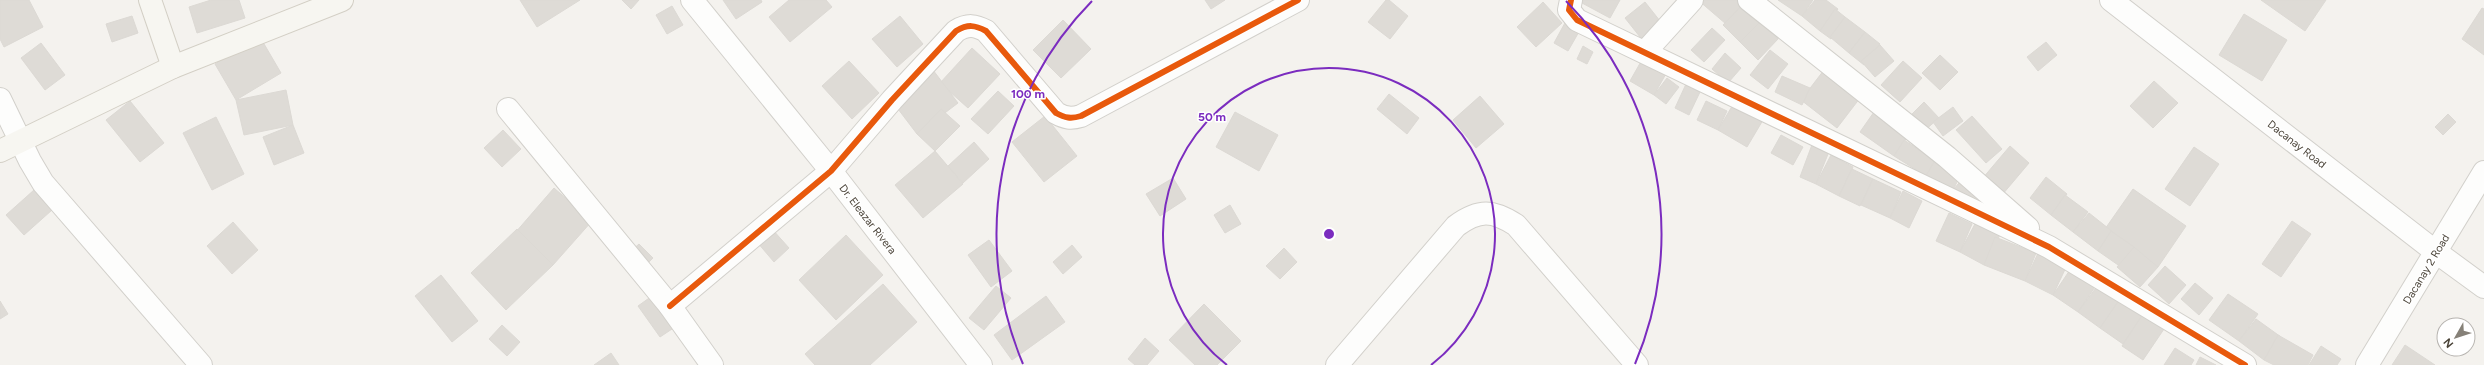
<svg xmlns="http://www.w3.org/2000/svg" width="2484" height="365" viewBox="0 0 2484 365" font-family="Figtree,sans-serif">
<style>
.building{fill:#dedbd6;stroke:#dcd9d4}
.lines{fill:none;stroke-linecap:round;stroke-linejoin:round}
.street-casing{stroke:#d2d0cb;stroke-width:24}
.secondary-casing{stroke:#d3cfc5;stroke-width:24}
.street{stroke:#fdfdfc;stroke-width:22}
.secondary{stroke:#f7f6f1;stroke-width:22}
.cycleway-casing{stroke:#fff;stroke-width:8}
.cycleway{stroke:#e8590c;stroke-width:6}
.ring{fill:none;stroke:#7b2cbf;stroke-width:2}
.labels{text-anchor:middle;stroke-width:3;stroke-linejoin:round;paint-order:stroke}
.street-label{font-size:11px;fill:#4b4439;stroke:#fff}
.centre{fill:#7b2cbf;stroke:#fff;stroke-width:2}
.ring-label{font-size:12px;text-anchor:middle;font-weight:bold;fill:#7b2cbf;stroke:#fff;stroke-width:3;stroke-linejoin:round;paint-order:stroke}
</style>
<rect width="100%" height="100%" fill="#f4f2ee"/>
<g class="building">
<path d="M0 0H29L43 27 4 47 0 39Z"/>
<path d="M211 0H239L245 18 197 33 189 7Z"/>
<path d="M520 0H580L537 27Z"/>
<path d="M622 0H639L631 9Z"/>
<path d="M723 0H761L762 2 736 19Z"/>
<path d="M789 0H826L832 7 790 42 769 17Z"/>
<path d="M1205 0H1225L1211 9Z"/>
<path d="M1386 0H1389L1408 16 1390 39 1368 22Z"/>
<path d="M1583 0H1620L1610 18 1582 3Z"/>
<path d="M1698 0H1737L1743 4 1726 24Z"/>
<path d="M1778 0H1813L1802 16Z"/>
<path d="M1815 0H1826L1838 9 1820 31 1802 16Z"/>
<path d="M2261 0H2326L2305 31Z"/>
<path d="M1543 2 1562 23 1536 47 1517 27Z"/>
<path d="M1645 2 1664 26 1644 42 1625 18Z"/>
<path d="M1743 4 1760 22 1740 42 1723 25Z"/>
<path d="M672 6 683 25 667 34 656 15Z"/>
<path d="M2482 8 2484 9V55L2462 39Z"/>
<path d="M1835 9 1845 17 1831 39 1820 31Z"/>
<path d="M2244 14 2287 40 2262 81 2219 55Z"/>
<path d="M132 16 138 33 112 42 106 24Z"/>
<path d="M900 16 923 44 897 67 872 39Z"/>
<path d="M1845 17 1865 32 1849 53 1830 37Z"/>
<path d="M1063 20 1091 49 1061 78 1033 50Z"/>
<path d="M1566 21 1580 30 1568 51 1554 43Z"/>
<path d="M1760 22 1778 39 1758 60 1740 42Z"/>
<path d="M1712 28 1725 40 1704 62 1691 50Z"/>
<path d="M1865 32 1880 44 1864 65 1849 53Z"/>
<path d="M260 37 281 73 236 100 215 64Z"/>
<path d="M2046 42 2057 55 2038 71 2027 57Z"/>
<path d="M41 43 65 75 45 90 21 58Z"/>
<path d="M1880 45 1894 61 1875 77 1861 61Z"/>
<path d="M1583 46 1593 52 1587 64 1577 59Z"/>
<path d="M972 48 1000 74 968 108 940 83Z"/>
<path d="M1770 50 1788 64 1768 89 1750 75Z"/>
<path d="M1725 53 1741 68 1728 83 1712 69Z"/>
<path d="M1940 55 1958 72 1940 90 1922 73Z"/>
<path d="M1643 58 1667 72 1654 95 1630 81Z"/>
<path d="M849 61 879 93 852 119 822 86Z"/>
<path d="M1903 61 1922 78 1900 102 1881 85Z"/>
<path d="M933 70 958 103 917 134 892 101Z"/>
<path d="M1824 70 1860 98 1837 128 1801 100Z"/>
<path d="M1782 76 1810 88 1802 105 1775 92Z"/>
<path d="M1667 78 1679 87 1666 104 1654 95Z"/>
<path d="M2154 81 2178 103 2153 128 2130 106Z"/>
<path d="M1686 84 1700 92 1689 115 1675 108Z"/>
<path d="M286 90 293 125 244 135 236 100Z"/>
<path d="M998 91 1014 106 988 134 971 119Z"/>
<path d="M1389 94 1419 118 1407 134 1377 109Z"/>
<path d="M1480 96 1504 124 1476 148 1453 120Z"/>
<path d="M130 101 164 143 140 162 106 120Z"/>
<path d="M1706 101 1727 111 1718 130 1697 120Z"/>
<path d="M1924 102 1939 118 1924 131 1910 116Z"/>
<path d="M1734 103 1763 120 1747 147 1718 130Z"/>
<path d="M1953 107 1963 121 1943 136 1933 122Z"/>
<path d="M941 109 960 126 935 151 917 134Z"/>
<path d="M1235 112 1278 135 1259 171 1216 147Z"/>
<path d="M1874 112 1908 136 1894 156 1860 132Z"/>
<path d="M2448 114 2456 122 2443 135 2435 127Z"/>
<path d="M1045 116 1077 156 1044 182 1012 142Z"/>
<path d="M1972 116 2002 149 1986 163 1956 130Z"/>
<path d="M216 117 244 174 212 190 183 133Z"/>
<path d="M293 125 304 153 274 165 263 137Z"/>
<path d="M503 130 521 149 502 167 484 148Z"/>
<path d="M1781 135 1803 147 1793 165 1771 153Z"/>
<path d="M1904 140 1936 161 1926 176 1894 156Z"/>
<path d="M974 142 989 159 963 183 948 166Z"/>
<path d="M1813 142 1830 149 1816 184 1800 177Z"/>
<path d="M2010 146 2029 163 2002 195 1982 179Z"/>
<path d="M2194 147 2219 164 2190 206 2165 189Z"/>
<path d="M935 151 963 184 923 218 895 185Z"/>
<path d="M1831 155 1853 167 1839 196 1816 184Z"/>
<path d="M1935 160 1961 174 1953 190 1926 176Z"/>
<path d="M1852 169 1873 179 1860 206 1839 196Z"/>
<path d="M1964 177 1984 194 1973 208 1953 190Z"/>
<path d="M2046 177 2067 194 2051 215 2030 198Z"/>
<path d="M1173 178 1186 199 1160 216 1146 194Z"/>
<path d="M1873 179 1901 192 1890 218 1861 205Z"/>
<path d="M554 188 592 221 553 265 515 233Z"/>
<path d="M2133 189 2186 226 2158 267 2105 229Z"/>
<path d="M34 190 52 210 24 235 6 215Z"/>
<path d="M1903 191 1922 201 1909 228 1890 218Z"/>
<path d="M2065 195 2088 212 2073 232 2051 215Z"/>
<path d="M1230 205 1241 224 1225 233 1214 215Z"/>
<path d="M1949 213 1972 224 1960 252 1936 241Z"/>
<path d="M2089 213 2113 232 2098 251 2073 232Z"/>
<path d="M2292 221 2311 234 2281 277 2262 264Z"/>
<path d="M233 222 258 250 232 274 207 246Z"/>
<path d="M1976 222 2000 235 1984 265 1960 252Z"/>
<path d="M517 229 553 265 506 310 471 273Z"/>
<path d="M772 229 789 248 774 262 757 242Z"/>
<path d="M2111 231 2134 247 2121 267 2098 251Z"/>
<path d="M846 235 883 275 836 320 799 280Z"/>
<path d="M1995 237 2036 253 2025 281 1984 265Z"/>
<path d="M989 240 1012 271 991 287 968 255Z"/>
<path d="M639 244 653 258 644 267 630 252Z"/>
<path d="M1072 245 1082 257 1063 274 1053 262Z"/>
<path d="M2134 247 2158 267 2140 287 2117 267Z"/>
<path d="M1284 248 1297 262 1280 279 1266 266Z"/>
<path d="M2040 249 2068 263 2053 295 2025 281Z"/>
<path d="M2074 264 2099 281 2078 312 2053 295Z"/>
<path d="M2165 266 2186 285 2169 304 2148 285Z"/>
<path d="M441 275 478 321 452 342 415 296Z"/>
<path d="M2101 281 2123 297 2100 328 2078 312Z"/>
<path d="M2195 283 2213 298 2199 315 2181 299Z"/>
<path d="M883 284 917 322 870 365H815L805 354Z"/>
<path d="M996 286 1011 298 984 330 969 318Z"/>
<path d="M2228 294 2258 314 2239 341 2209 320Z"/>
<path d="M652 296 675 327 660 337 638 306Z"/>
<path d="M1046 296 1065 322 1012 360 994 335Z"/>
<path d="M2121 297 2144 313 2123 344 2100 328Z"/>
<path d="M0 301 8 314 0 319Z"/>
<path d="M1204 304 1241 341 1217 365H1195L1169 340Z"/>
<path d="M2143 314 2164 329 2143 360 2122 346Z"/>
<path d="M2256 319 2281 337 2264 360 2239 341Z"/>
<path d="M502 325 520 342 507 356 489 339Z"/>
<path d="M2278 335 2313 355 2308 365H2274L2264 360Z"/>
<path d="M1145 338 1159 351 1147 365H1135L1128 359Z"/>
<path d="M2405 345 2435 365H2392Z"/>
<path d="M2321 346 2341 359 2337 365H2309Z"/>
<path d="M2175 348 2194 360 2191 365H2164Z"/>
<path d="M611 353 619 365H594Z"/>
<path d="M2200 357 2216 365H2196Z"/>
</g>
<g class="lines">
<g class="street-casing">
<g id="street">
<path d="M692 0 831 171 981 365"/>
<path d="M1571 0 1569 10 1577 20 2049 247 2245 365"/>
<path d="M1749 0 1947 157 2028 228"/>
<path d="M2111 0 2436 252 2484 287"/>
<path d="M1645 52 1692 0"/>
<path d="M0 99 30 161 43 183 201 365"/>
<path d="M508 109 670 306 712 365"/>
<path d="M670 306 831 171 892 100 956 31C968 24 975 25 986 31L1056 113C1065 118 1071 119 1081 116L1298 0"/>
<path d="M1337 365 1456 226C1479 209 1493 210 1516 225L1637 365"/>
<path d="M2367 365 2484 172"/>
</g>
</g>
<g class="secondary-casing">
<g id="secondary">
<path d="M150 0 173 67"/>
<path d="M0 151 173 67 342 0"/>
</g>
</g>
<use href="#street" class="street"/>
<use href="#secondary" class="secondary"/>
<g class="cycleway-casing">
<g id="cycleway">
<path d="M1571 0 1569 10 1577 20 2049 247 2245 365"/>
<path d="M670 306 831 171 892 100 956 31C968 24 975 25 986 31L1056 113C1065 118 1071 119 1081 116L1298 0"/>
</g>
</g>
<use href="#cycleway" class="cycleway"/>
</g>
<g class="ring">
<path d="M1227 365A166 166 0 1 1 1431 365"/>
<path d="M1023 364A332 332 0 0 1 1092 1M1566 1A332 332 0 0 1 1635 364"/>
</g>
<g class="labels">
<g class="street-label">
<text transform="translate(2297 144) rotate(38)" y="4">Dacanay Road</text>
<text transform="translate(868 219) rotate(52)" y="4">Dr. Eleazar Rivera</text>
<text transform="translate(2426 269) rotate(-59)" y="4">Dacanay 2 Road</text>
</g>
</g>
<circle cx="1329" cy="234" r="6" class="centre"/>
<g class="ring-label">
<text x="1028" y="98">100 m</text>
<text x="1212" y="121">50 m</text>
</g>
<g transform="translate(2456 337) rotate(231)"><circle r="19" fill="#ffffff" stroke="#b7b4b0"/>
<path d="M0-3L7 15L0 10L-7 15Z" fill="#868178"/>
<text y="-6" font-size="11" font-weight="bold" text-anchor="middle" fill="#4b4439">N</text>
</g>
</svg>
